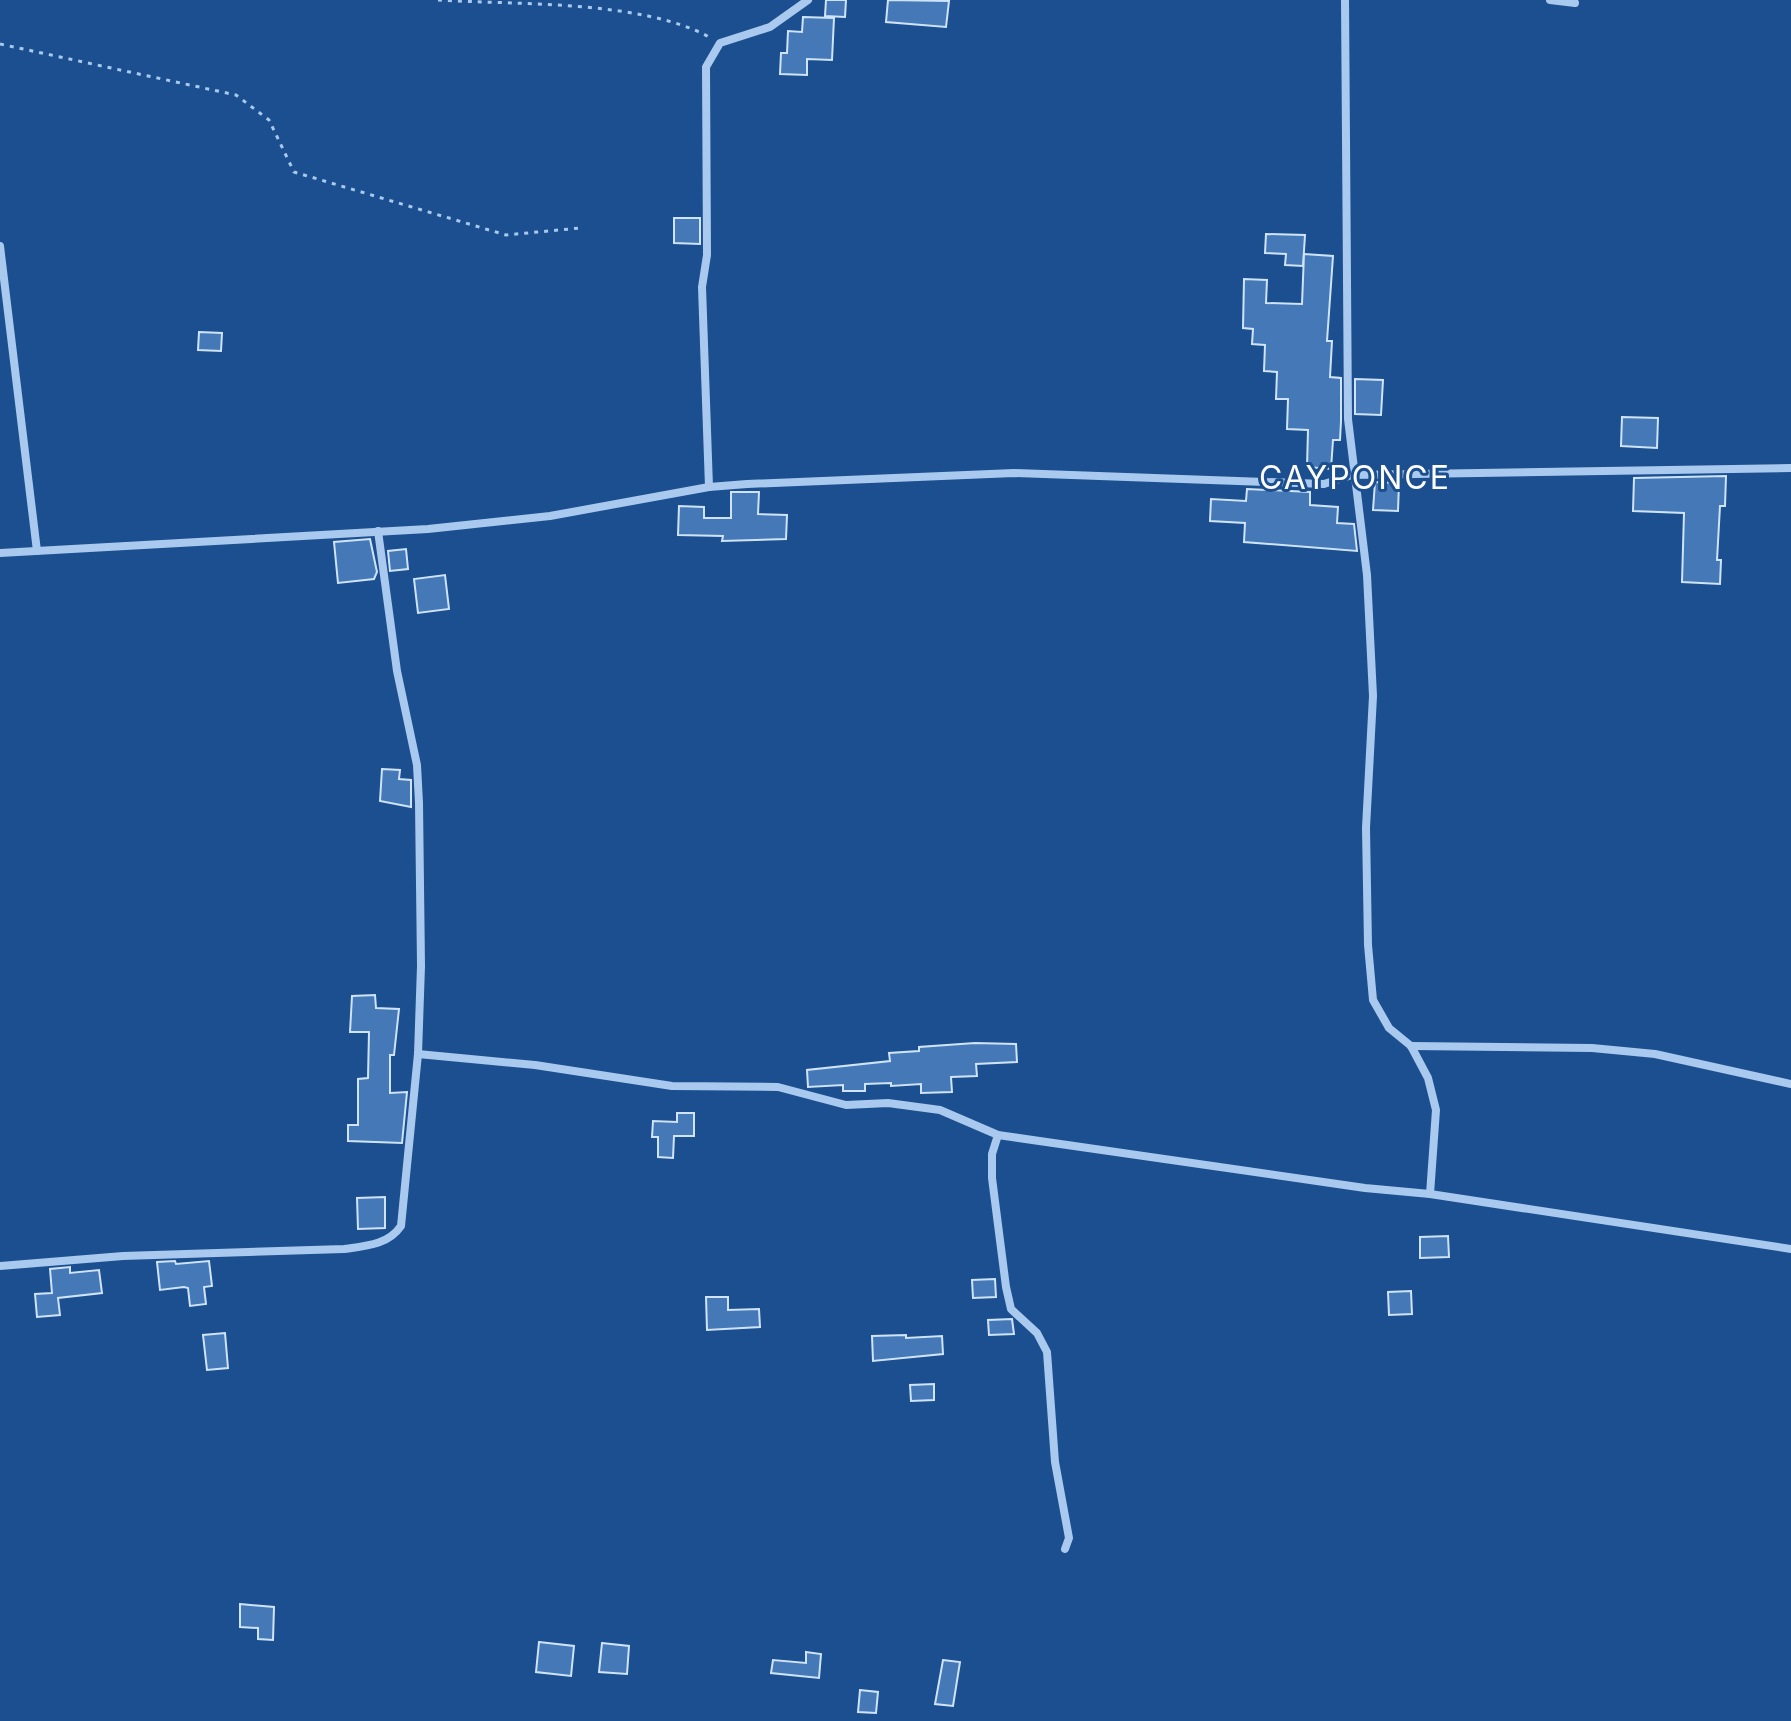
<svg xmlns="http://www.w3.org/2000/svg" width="1791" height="1721" viewBox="0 0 1791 1721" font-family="Inter,sans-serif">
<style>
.building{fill:#4478b7;stroke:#cfe3fa;stroke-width:2}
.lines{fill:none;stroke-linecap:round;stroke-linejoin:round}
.path{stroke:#a9c9ee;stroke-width:3;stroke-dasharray:4 6;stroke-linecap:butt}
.minor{stroke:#a9c9ee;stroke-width:8}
.labels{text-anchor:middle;stroke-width:6;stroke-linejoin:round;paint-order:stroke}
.quarter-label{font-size:32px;letter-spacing:2px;fill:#fff;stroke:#1b4f8f}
</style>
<rect width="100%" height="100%" fill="#1b4f8f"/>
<g class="building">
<path d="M826 0H846L845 17 825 16Z"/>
<path d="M888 0 949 1 946 27 886 22Z"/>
<path d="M803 17 834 18 832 60 807 59V75L780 74 781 53H787L788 31 802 32Z"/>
<path d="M674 218H700V244L674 243Z"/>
<path d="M1266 234 1305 235 1303 266 1285 265 1286 254 1265 253Z"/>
<path d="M1304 254 1333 256 1327 341H1332L1330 377 1341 378V421L1340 440H1333L1331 469 1307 467 1308 430 1287 429 1288 399H1276L1277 372 1264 371 1265 345 1252 344 1253 329 1243 328 1244 279 1267 280 1266 303 1302 304Z"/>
<path d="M199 332 222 333 221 351 198 350Z"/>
<path d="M1355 379 1383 380 1381 415 1355 414Z"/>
<path d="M1622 417 1658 418 1657 448 1621 446Z"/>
<path d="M1726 476 1725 506H1720L1717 560H1721L1720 584 1682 582 1684 513 1633 511 1634 478Z"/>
<path d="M1375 482 1399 483 1398 511 1373 510Z"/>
<path d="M1247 489 1310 492V505L1338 507 1337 523 1354 524 1357 551 1244 542 1245 523 1210 521 1211 499 1246 501Z"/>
<path d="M731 492H759L758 514 787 515 786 539 722 541 723 536 678 535 679 506 704 507V518H731Z"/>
<path d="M370 539 377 572 374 579 338 583 334 542Z"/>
<path d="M406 549 408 569 390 571 388 551Z"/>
<path d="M445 575 449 609 418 613 414 579Z"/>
<path d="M382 769 400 770 399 779 411 780V807L380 801Z"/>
<path d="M375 995 376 1008 399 1009 394 1055H390V1093L407 1092 402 1143 348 1141V1125H358V1079L368 1078 369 1032H350L352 996Z"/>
<path d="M975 1043 1016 1044 1017 1062 976 1064 977 1076 951 1077 952 1092 921 1093V1084L891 1086V1083L865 1084V1091H843V1085L808 1087 807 1070 890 1061 889 1053 919 1051V1047Z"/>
<path d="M677 1113H694V1136H674L673 1158 658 1157V1137H652L653 1121 677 1122Z"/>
<path d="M385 1197V1228L358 1229 357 1198Z"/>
<path d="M1448 1236 1449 1257 1420 1258V1237Z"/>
<path d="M175 1261 176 1264 209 1261 212 1286 204 1287 206 1304 190 1306 188 1288 184 1287 160 1290 157 1262Z"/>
<path d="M70 1267V1273L99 1270 102 1293 58 1298 60 1315 37 1317 35 1294 52 1293 50 1269Z"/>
<path d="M995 1279 996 1297 973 1298 972 1280Z"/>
<path d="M1411 1291 1412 1314 1389 1315 1388 1292Z"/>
<path d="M706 1297H728V1310L759 1309 760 1327 707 1330Z"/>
<path d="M1012 1319 1014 1334 989 1335 988 1320Z"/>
<path d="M225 1333 228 1368 207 1370 203 1335Z"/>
<path d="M906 1335V1338L942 1336 943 1354 873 1361 872 1336Z"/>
<path d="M934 1384V1400L911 1401 910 1385Z"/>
<path d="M240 1604 274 1607 273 1640 258 1639V1628L240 1627Z"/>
<path d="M539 1642 574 1646 571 1676 536 1672Z"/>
<path d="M602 1643 629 1646 627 1674 599 1672Z"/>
<path d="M806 1652 821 1654 819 1678 771 1673 773 1660 806 1663Z"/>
<path d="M943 1660 960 1662 953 1706 935 1704Z"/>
<path d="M860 1690 878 1692 876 1713 858 1712Z"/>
</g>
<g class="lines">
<g class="path">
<path d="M438 0C517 5 642 0 709 37"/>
<path d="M0 44 236 95 269 120 294 172 506 235 580 228"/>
</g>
<g class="minor">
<path d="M1345 0 1348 419 1367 575 1373 696 1366 828 1368 945 1373 1000 1389 1028 1411 1046 1428 1078 1436 1110 1430 1194"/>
<path d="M1550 0 1575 3"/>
<path d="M0 246 37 551"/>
<path d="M709 487 702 287 707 255 706 67 720 43 770 27 808 0"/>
<path d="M0 553 428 529 550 516 709 487 747 484 1014 473 1324 484 1352 475 1791 468"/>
<path d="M1411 1046 1592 1048 1655 1054 1791 1084"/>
<path d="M418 1054 535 1065 672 1086 778 1087 846 1105 888 1103 940 1110 998 1135 1365 1188 1430 1194 1791 1249"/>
<path d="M998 1135 992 1154V1178L1006 1287 1011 1309 1037 1333 1047 1352 1055 1462 1069 1538 1065 1549"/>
<path d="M0 1266 123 1256 344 1249C366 1246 388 1245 401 1226L418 1054 421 966 419 803 417 765 397 671 378 531"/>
</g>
</g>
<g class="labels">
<g class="quarter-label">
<text x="1355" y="489">CAYPONCE</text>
</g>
</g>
</svg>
